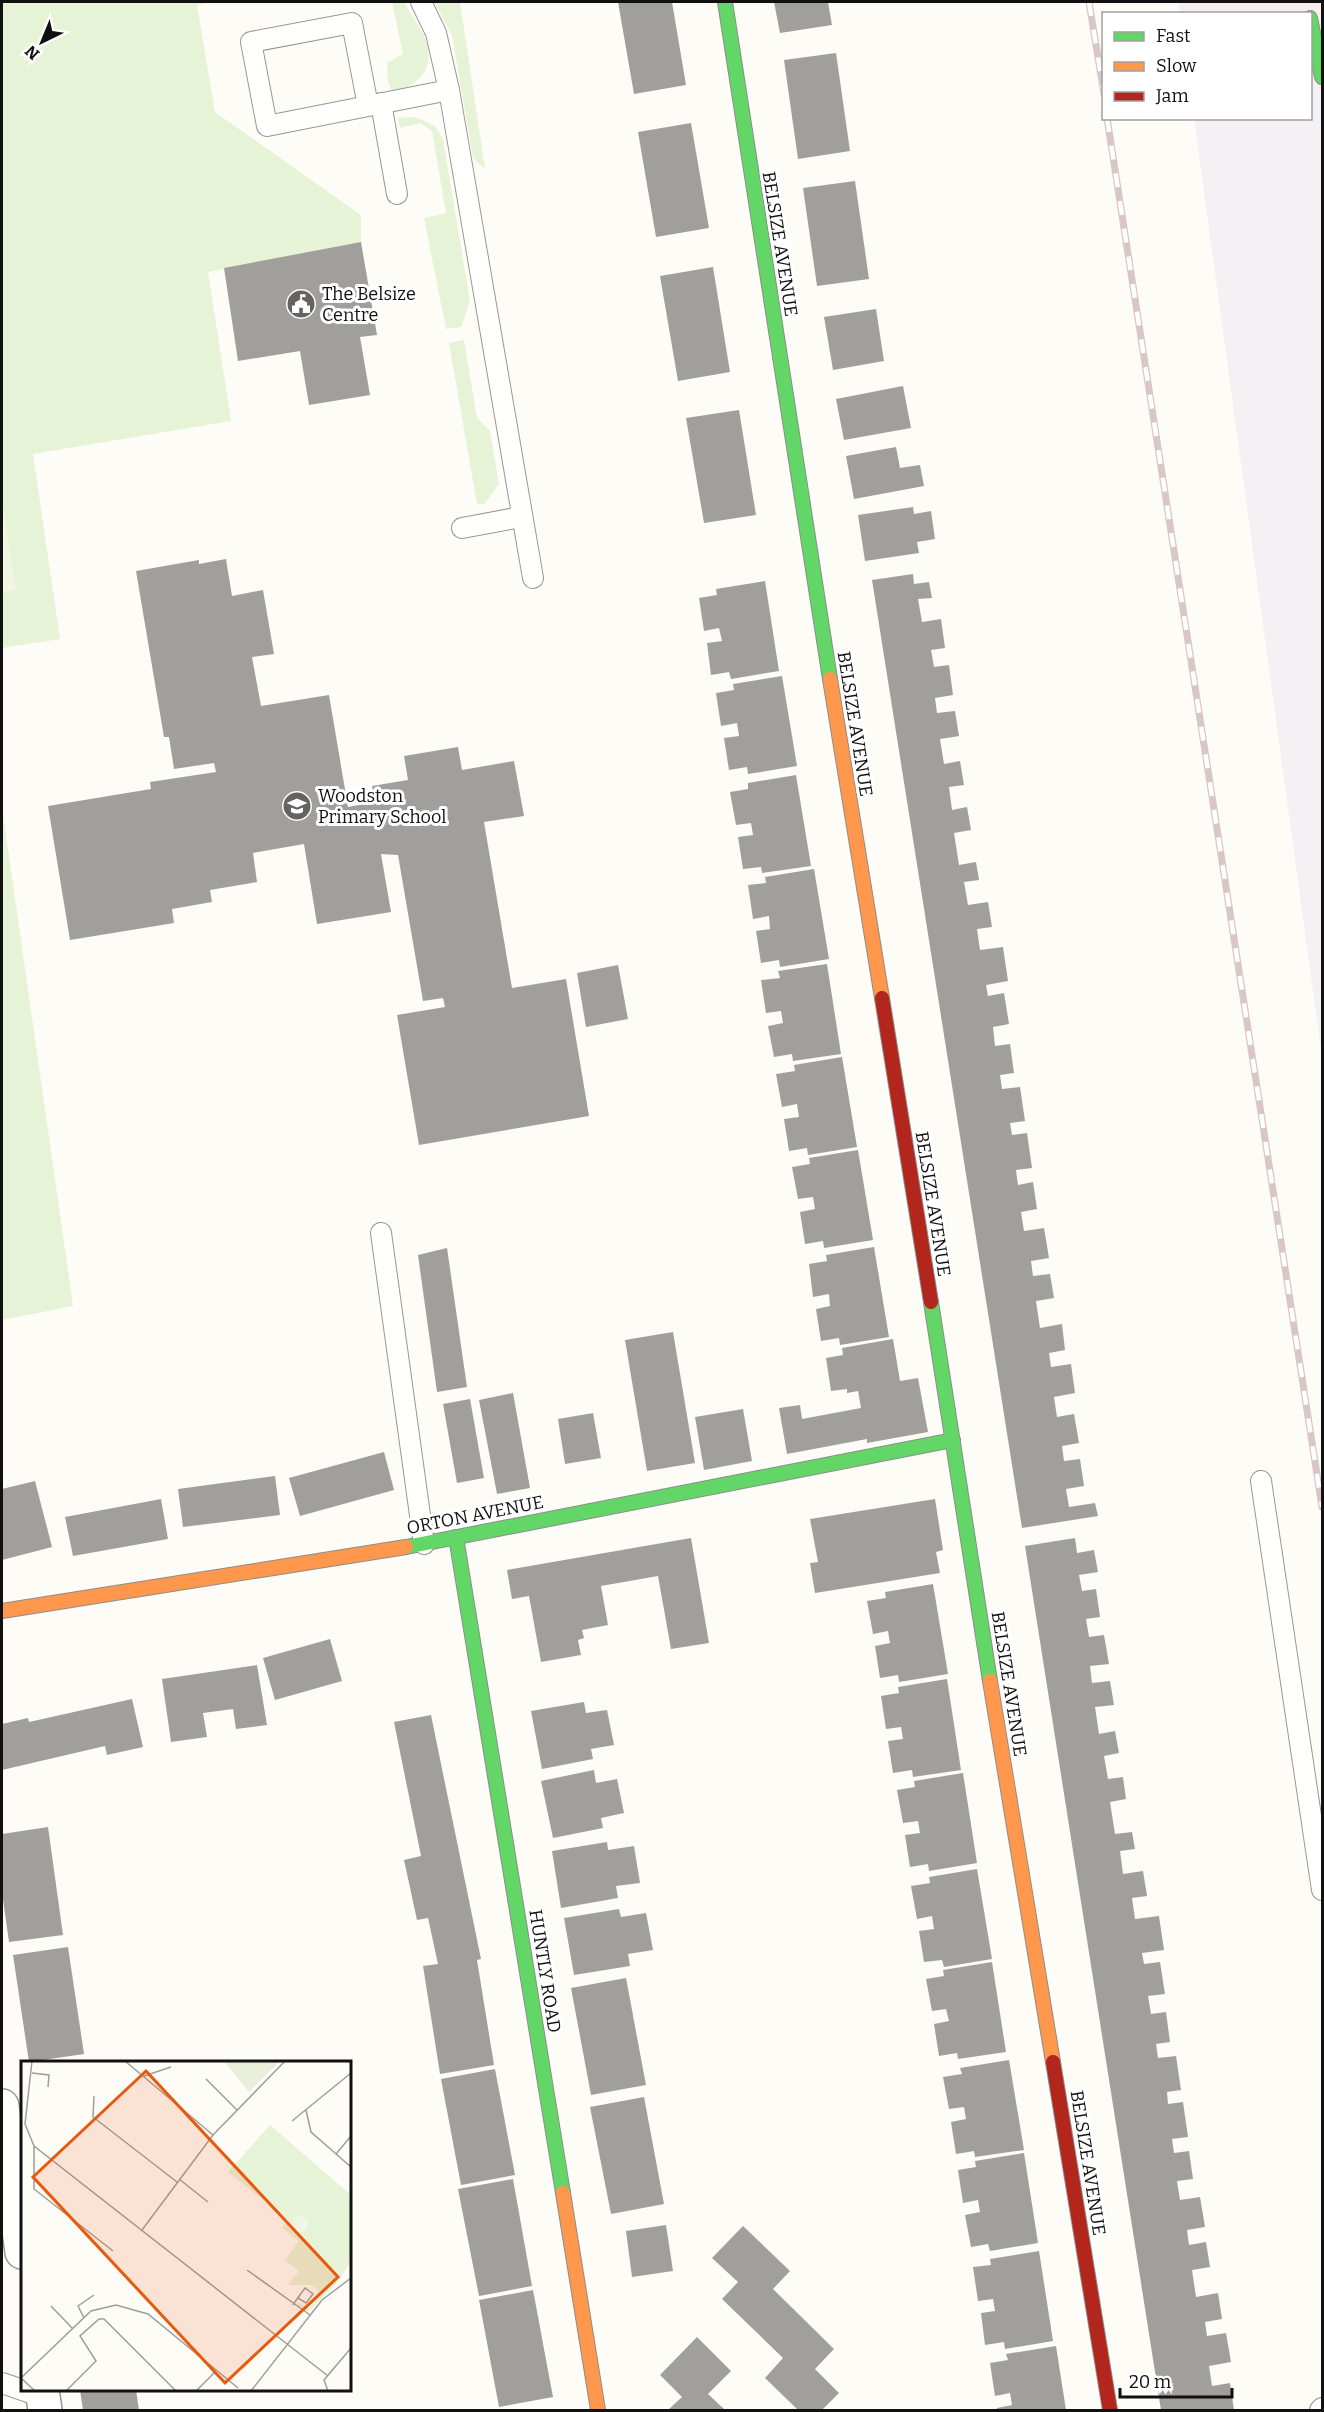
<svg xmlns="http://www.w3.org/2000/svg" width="1324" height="2412" viewBox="0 0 1324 2412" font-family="Bitter,serif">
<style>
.industrial{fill:#f5f0f3}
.green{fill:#e7f3d7}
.pitch{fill:#f0f6e1}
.building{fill:#a19f9c}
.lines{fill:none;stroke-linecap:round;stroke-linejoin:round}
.lane-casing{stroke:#979795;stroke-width:22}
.street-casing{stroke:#979795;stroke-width:36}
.fast-casing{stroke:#8e8d8b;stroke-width:16}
.slow-casing{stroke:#8e8d8b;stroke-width:16}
.jam-casing{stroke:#8e8d8b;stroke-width:16}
.lane{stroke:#fffffe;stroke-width:20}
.street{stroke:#fffffe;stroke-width:33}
.fast{stroke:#63d668;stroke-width:14}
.slow{stroke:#ff974d;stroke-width:14}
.jam{stroke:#b3261e;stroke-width:14}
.rail-casing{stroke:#d9c6c7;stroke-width:7}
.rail{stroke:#fff;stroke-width:4.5;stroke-dasharray:14;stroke-linecap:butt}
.labels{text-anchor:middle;stroke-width:6;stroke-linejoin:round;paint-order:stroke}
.street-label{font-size:18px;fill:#111;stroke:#fff}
.poi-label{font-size:18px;fill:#111;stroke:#fff;text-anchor:start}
.inset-road{fill:none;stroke:#9f9e9b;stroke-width:1.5}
.view{fill:#e8590c;fill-opacity:0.15;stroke:#e8590c;stroke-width:3}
.inset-edge{fill:none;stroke:#111;stroke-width:3}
</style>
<rect width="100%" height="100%" fill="#fdfcf7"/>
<path class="industrial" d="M1178 2H1322V1057L1194 119 1310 118V14L1180 13Z"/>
<g class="green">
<path d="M11 2H214L197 5 215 112 361 215V242L208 272 231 421 33 454 60 639 2 648V3Z"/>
<path d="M392 2H404C411 15 423 30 427 44 434 71 416 87 392 92L388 82 387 63 403 54Z"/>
<path d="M434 2H460L485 169 473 158 452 35Z"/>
<path d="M415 117 435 126 443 139 470 301 461 327 446 329 424 218 446 213 432 131 420 123 400 128 398 118Z"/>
<path d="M464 340 477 418 490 431 499 484 484 504H477L449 343Z"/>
<path d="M2 807 73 1306 2 1320Z"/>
</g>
<path class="pitch" d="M2 502 16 590 2 593Z"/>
<g class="building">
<path d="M618 2H672L686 85 634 94Z"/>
<path d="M774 2H828L832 25 780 33Z"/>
<path d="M836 53 850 151 798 159 784 60Z"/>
<path d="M691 123 709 228 656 237 638 132Z"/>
<path d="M855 181 869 279 817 286 803 188Z"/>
<path d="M361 242 377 335 360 337 370 395 309 405 300 351 238 361 224 268Z"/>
<path d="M713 267 730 372 678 381 660 276Z"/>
<path d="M876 309 884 361 833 370 824 317Z"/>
<path d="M903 386 911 428 844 440 836 399Z"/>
<path d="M739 410 756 515 704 523 686 418Z"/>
<path d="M896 447 900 468 920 465 924 486 854 499 846 456Z"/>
<path d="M913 507 914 514 931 511 935 539 917 542 919 553 865 561 858 515Z"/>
<path d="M226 559 232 596 263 590 274 654 252 657 261 706 329 695 348 807 375 802 372 786 408 780 404 756 458 747 462 770 514 761 524 816 484 822 512 988 566 979 589 1116 419 1145 397 1015 445 1007 443 998 423 1001 398 855 381 854 391 912 317 924 304 844 253 853 257 882 210 890 212 902 172 909 174 923 70 940 48 806 151 789 150 782 216 772 214 763 174 769 169 737H164L136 571 199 560V564Z"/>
<path d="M913 574 914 584 929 582 932 598 918 599 922 622 941 619 945 648 931 650 934 667 949 665 953 695 935 698 937 713 955 711 959 736 940 739 944 764 960 761 964 785 949 787 952 810 967 807 971 830 954 833 959 865 976 862 979 880 964 882 968 905 988 902 992 927 977 929 980 950 1003 947 1008 981 986 985 988 996 1004 993 1009 1024 993 1027 995 1046 1010 1044 1014 1073 1000 1075 1002 1089 1020 1087 1025 1121 1010 1123 1012 1135 1027 1133 1032 1168 1016 1170 1018 1185 1033 1182 1037 1209 1021 1212 1024 1231 1044 1228 1049 1258 1031 1261 1033 1276 1050 1274 1054 1298 1036 1301 1040 1328 1062 1324 1065 1350 1049 1353 1051 1367 1071 1364 1075 1393 1054 1397 1057 1417 1074 1414 1079 1443 1062 1446 1064 1461 1080 1459 1084 1486 1066 1489 1069 1507 1095 1503 1098 1516 1022 1528 872 580Z"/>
<path d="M765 581 779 671 731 679 729 672 711 675 707 643 722 641 719 628 704 631 699 598 717 595 716 589Z"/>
<path d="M782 676 797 766 748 774 747 767 729 770 724 738 739 736 737 723 721 726 716 693 734 690 733 684Z"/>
<path d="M796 775 811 866 762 873 761 867 743 869 738 837 753 835 751 823 736 825 730 792 748 789V783Z"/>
<path d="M814 869 829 959 780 967 779 960 761 963 756 931 770 929 769 916 753 919 748 885 766 883 765 877Z"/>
<path d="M827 964 841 1054 793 1061 792 1054 774 1057 768 1026 783 1023 781 1011 766 1013 761 980 780 978 778 971Z"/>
<path d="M618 965 628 1019 586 1027 577 973Z"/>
<path d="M842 1057 857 1147 808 1155 807 1148 789 1151 784 1119 799 1117 797 1104 782 1107 776 1074 795 1071 794 1065Z"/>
<path d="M858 1150 873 1240 824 1248 823 1241 805 1244 800 1212 815 1209 813 1197 798 1199 792 1167 810 1164 809 1158Z"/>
<path d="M874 1247 889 1337 840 1345 839 1338 821 1341 816 1309 830 1306 829 1294 813 1297 809 1264 827 1261 826 1255Z"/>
<path d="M447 1248 467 1387 437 1392 418 1255Z"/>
<path d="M673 1332 695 1463 647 1471 625 1340Z"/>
<path d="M893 1339 900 1381 918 1378 928 1432 867 1443V1439L787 1454 779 1408 800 1405 802 1419 861 1408 858 1391 847 1393V1389L831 1391 826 1358 843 1355 842 1348Z"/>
<path d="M513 1393 530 1488 497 1494 479 1400Z"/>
<path d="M470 1399 484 1478 457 1483 443 1404Z"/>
<path d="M743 1409 752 1461 704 1470 695 1417Z"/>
<path d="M593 1413 601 1458 565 1464 558 1419Z"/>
<path d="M384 1452 394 1490 300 1516 289 1478Z"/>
<path d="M275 1476 280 1515 183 1527 178 1489Z"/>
<path d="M35 1481 52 1547 2 1560V1489Z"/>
<path d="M161 1499 168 1539 73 1556 65 1517Z"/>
<path d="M935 1499 943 1550 936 1552 940 1573 815 1593 810 1563 818 1562 810 1519Z"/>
<path d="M691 1538 709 1643 671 1649 658 1576 601 1586 608 1625 582 1630 584 1638 578 1640 581 1655 541 1662 529 1596 512 1599 507 1570Z"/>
<path d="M1075 1538 1077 1553 1094 1550 1098 1572 1079 1575 1082 1591 1096 1589 1100 1617 1086 1619 1089 1637 1104 1635 1109 1664 1090 1666 1092 1683 1110 1681 1114 1705 1095 1707 1099 1734 1115 1731 1119 1753 1104 1756 1108 1779 1123 1777 1126 1799 1110 1802 1115 1834 1132 1832 1135 1849 1120 1851 1123 1874 1143 1871 1147 1896 1132 1898 1135 1919 1159 1916 1164 1950 1142 1953 1144 1964 1160 1962 1165 1994 1148 1996 1151 2014 1166 2012 1170 2042 1156 2044 1158 2058 1176 2056 1181 2090 1167 2092 1168 2104 1183 2102 1188 2137 1172 2139 1174 2153 1189 2151 1193 2179 1177 2181 1180 2200 1200 2197 1205 2227 1187 2230 1189 2245 1206 2242 1210 2267 1192 2270 1196 2297 1218 2293 1222 2319 1205 2322 1207 2336 1226 2333 1231 2362 1209 2366 1212 2386 1230 2383 1234 2410H1161L1025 1546Z"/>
<path d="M933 1584 948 1674 899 1682 898 1675 880 1678 875 1646 890 1643 888 1631 873 1634 867 1601 886 1598 885 1592Z"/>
<path d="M330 1639 342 1681 275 1700 263 1658Z"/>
<path d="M257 1665 267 1725 236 1729 233 1709 203 1713 207 1737 171 1742 162 1679Z"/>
<path d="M947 1679 961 1770 913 1777 912 1770 893 1773 888 1741 903 1739 901 1727 886 1729 881 1696 899 1693 898 1687Z"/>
<path d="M132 1699 143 1747 107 1755 105 1746 2 1770V1724L28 1718 29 1722Z"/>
<path d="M584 1702 586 1713 607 1710 614 1745 591 1749 593 1759 542 1769 531 1711Z"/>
<path d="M431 1715 481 1959 477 1960 494 2065 440 2074 423 1966 438 1964 428 1918 417 1920 404 1860 421 1856 394 1722Z"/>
<path d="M594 1770 596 1783 617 1779 624 1813 601 1818 603 1828 553 1838 541 1781Z"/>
<path d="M963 1773 977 1863 929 1871 928 1864 910 1867 905 1835 920 1833 918 1821 903 1823 897 1790 915 1787 914 1781Z"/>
<path d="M48 1827 63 1935 9 1942 2 1892V1834Z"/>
<path d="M607 1842 608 1850 634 1846 640 1883 616 1886 618 1898 561 1908 552 1851Z"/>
<path d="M977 1869 992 1959 944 1967 942 1960 924 1962 919 1931 934 1929 932 1916 917 1919 911 1886 930 1883 929 1877Z"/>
<path d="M619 1909 621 1917 646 1913 653 1950 628 1954 630 1966 574 1975 564 1918Z"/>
<path d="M68 1947 84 2054 29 2062 13 1955Z"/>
<path d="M992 1962 1006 2052 958 2059 957 2053 939 2056 934 2024 949 2021 946 2009 932 2011 926 1979 944 1976 943 1970Z"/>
<path d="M626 1978 646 2085 591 2095 571 1988Z"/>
<path d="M1009 2060 1024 2150 975 2157 974 2151 956 2154 951 2122 966 2119 964 2107 949 2109 943 2077 962 2074 960 2068Z"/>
<path d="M495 2069 515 2175 461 2185 441 2079Z"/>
<path d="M644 2097 664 2204 611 2214 590 2107Z"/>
<path d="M1024 2153 1038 2243 990 2251 988 2244 971 2247 965 2215 980 2212 978 2200 963 2203 958 2170 976 2167 975 2161Z"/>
<path d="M513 2179 532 2286 479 2296 458 2189Z"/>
<path d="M666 2225 673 2271 632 2277 626 2231Z"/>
<path d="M743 2226 790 2271 773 2289 834 2349 815 2369 839 2393 822 2410H798L765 2378 783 2358 722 2299 738 2282 712 2258Z"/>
<path d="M1039 2251 1053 2341 1005 2349 1004 2342 985 2345 981 2313 995 2311 993 2299 978 2301 973 2267 991 2265 990 2259Z"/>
<path d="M533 2290 553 2397 499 2407 479 2300Z"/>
<path d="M697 2337 731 2371 708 2394 725 2410H668L682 2397 660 2375Z"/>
<path d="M1056 2346 1066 2410H997V2408L1012 2405 1010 2393 995 2396 990 2363 1008 2360 1006 2354Z"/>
<path d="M80 2390H136L139 2410H83Z"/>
</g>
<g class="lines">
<g class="lane-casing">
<g id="lane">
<path d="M421 2 436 33 449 90 533 578"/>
<path d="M381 103 397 194"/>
<path d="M368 106 352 23 251 42 267 126 449 90"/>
<path d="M462 528 521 517"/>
<path d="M381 1233 424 1544"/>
<path d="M1261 1481 1322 1890"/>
<path d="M2 2383 43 2397"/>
<path d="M1320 2410 1322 2408"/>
</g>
</g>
<g class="street-casing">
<g id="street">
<path d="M2 2106 22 2252"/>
<path d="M42 2390 45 2410"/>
</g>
</g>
<g class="fast-casing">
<g id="fast">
<path d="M725 2 830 679"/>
<path d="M1310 18 1322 77"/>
<path d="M931 1302 990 1681"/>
<path d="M456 1537 563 2193"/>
<path d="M406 1547 953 1440"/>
</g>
</g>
<g class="slow-casing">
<g id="slow">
<path d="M830 679 882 998"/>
<path d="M2 1611 406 1547"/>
<path d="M990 1681 1053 2062"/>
<path d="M563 2193 598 2410"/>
</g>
</g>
<g class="jam-casing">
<g id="jam">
<path d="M882 998 931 1302"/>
<path d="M1053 2062 1110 2410"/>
</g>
</g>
<use href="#lane" class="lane"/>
<use href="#street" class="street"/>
<use href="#fast" class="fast"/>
<use href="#slow" class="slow"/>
<use href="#jam" class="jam"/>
<g class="rail-casing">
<g id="rail">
<path d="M1089 2 1104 94"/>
<path d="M1107 118 1322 1507"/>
</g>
</g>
<use href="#rail" class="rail"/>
</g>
<defs>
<g id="civic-disc" transform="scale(1.5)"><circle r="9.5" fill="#646362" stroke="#fff"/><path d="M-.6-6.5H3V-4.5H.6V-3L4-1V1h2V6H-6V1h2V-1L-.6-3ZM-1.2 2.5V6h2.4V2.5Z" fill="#fff"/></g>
<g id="school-disc" transform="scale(1.5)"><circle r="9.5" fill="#646362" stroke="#fff"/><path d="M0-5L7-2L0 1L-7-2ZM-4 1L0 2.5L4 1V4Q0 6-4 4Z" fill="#fff"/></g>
</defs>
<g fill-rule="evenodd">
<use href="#civic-disc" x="301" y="304"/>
<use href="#school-disc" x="297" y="806"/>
</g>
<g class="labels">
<g class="street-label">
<text transform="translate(780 244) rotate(81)" y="6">BELSIZE AVENUE</text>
<text transform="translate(855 724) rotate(81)" y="6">BELSIZE AVENUE</text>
<text transform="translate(933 1204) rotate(81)" y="6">BELSIZE AVENUE</text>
<text transform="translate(475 1515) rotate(-11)" y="6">ORTON AVENUE</text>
<text transform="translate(1009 1684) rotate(81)" y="6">BELSIZE AVENUE</text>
<text transform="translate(545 1971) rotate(81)" y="6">HUNTLY ROAD</text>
<text transform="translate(1088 2163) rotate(81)" y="6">BELSIZE AVENUE</text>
</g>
<g class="poi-label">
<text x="322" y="300">The Belsize<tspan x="322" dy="21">Centre</tspan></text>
<text x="318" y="802">Woodston<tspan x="318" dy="21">Primary School</tspan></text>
</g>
</g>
<g transform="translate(21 2061)">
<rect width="330" height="330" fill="#fdfcf7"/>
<path d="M249 64 330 134V200L315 223 287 251 277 247 276 240 287 248 300 232 290 224H267L278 210 264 199 278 180 261 167 267 159 207 111Z" fill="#e7f3d7"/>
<path d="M203 0H259L228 31Z" fill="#e9eedb"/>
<path d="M271 163a8 8 0 1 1 16 0a8 8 0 1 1-16 0Z" fill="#f0f6e1"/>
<path class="inset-road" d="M11 0 4 63 13 85 307 315M104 0 192 74M11 12 28 14 27 26M123 15 150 6M185 18 216 49M73 35 72 56 156 121M285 49 290 71 330 106M271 60 330 12M13 85V128L92 190M315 93 330 75M158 118 187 141M121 169 192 74 264 0M226 209 289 254M272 244 276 238 284 227 292 233 285 242 277 237M30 245 52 268M63 257 57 245 73 234M0 317 70 250 95 244 127 253 217 327M0 317 14 330M45 330 75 300 59 275 78 258H83L155 330M175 330 194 311M230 330 301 239 330 217M307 330 303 319 330 287"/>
<path class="view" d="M125 10 317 216 204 322 12 116Z"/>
<rect width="330" height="330" class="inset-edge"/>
</g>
<rect width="1324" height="2412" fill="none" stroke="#111111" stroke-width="6"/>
<rect x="1102" y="12" width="210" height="108" fill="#ffffff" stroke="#a0a0a0" stroke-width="1.5"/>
<rect x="1114" y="32" width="30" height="9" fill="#63d668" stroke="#a0a0a0" stroke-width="1.5"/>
<text x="1156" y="42" font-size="18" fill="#111111">Fast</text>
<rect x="1114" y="62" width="30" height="9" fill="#ff974d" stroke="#a0a0a0" stroke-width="1.5"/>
<text x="1156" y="72" font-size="18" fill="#111111">Slow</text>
<rect x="1114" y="92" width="30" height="9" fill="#b3261e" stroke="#a0a0a0" stroke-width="1.5"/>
<text x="1156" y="102" font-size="18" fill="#111111">Jam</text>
<g transform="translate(42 42) rotate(223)" stroke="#ffffff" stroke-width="4.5" paint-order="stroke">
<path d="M0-4.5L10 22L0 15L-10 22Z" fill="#111111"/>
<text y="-9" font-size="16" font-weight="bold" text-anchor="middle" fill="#111111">N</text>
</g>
<path d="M1120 2388v9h112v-9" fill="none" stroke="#111111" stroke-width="3"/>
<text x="1129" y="2388" font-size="18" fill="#111111" stroke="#ffffff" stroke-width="4.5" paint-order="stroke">20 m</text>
</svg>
